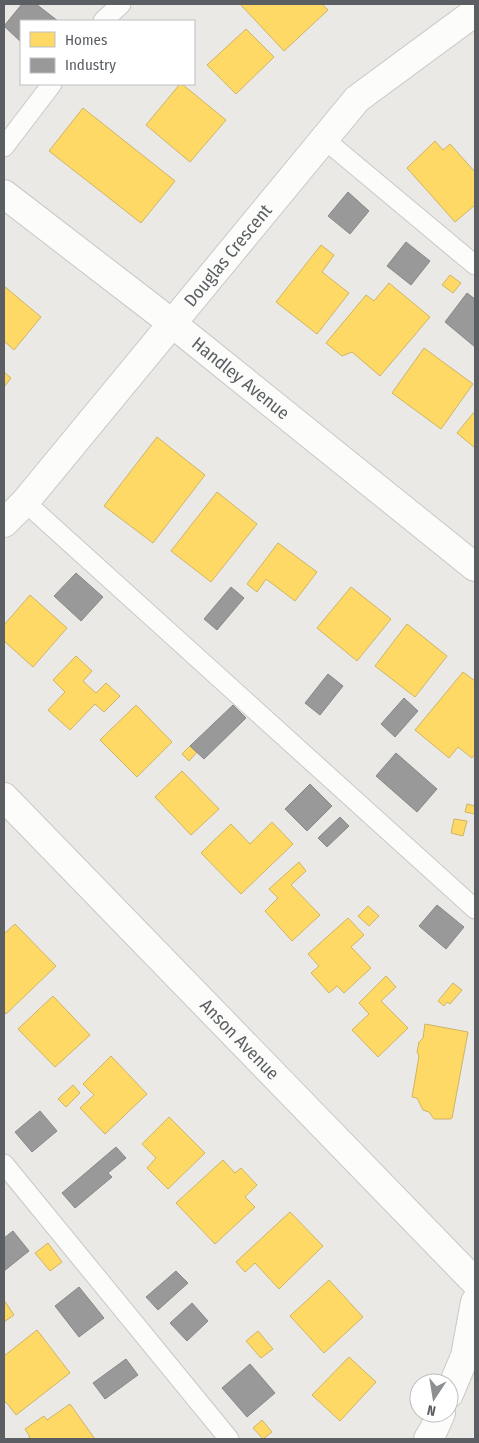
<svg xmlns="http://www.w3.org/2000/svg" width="479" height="1443" viewBox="0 0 479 1443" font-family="'Fira Sans Condensed',sans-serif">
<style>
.homes{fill:#ffd966;stroke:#ceb465}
.industry{fill:#999;stroke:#868889}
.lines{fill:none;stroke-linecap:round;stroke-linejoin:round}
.lane-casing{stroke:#c7c8c7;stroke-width:21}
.street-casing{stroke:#c7c8c7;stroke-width:30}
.lane{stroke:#fcfcfb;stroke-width:19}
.street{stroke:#fcfcfb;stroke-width:28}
.labels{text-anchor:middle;stroke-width:5;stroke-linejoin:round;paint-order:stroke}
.street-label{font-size:18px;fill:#5b5f63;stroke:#fff}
</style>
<rect width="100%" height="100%" fill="#ebe9e5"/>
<g class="homes">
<path d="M240 4H322L328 10 284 51Z"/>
<path d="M246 29 274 57 236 94 207 65Z"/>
<path d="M180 84H182L226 120 190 162 146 125Z"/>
<path d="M83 108 175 181 141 223 49 151Z"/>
<path d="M435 141 443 150 450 144 475 172V205L455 222 407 168Z"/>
<path d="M321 245 334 255 322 272 349 293 317 334 276 302Z"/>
<path d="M450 275 461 283 453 293 442 285Z"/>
<path d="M389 283 430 317 380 376 352 352 342 356 326 343 366 295 374 301Z"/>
<path d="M4 286 41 317 14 350 4 341Z"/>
<path d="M424 348 473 384 441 429 392 393Z"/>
<path d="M4 372 11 378 4 387Z"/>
<path d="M475 411V448L457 433Z"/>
<path d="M157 437 205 475 153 543 104 506Z"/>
<path d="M217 492 257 524 211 582 171 551Z"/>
<path d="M278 543 317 572 295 601 266 579 257 592 247 584Z"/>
<path d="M351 587 391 619 357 661 317 628Z"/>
<path d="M30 595 67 628 33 667 4 641V625Z"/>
<path d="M407 624 447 656 415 697 375 666Z"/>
<path d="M76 656 92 671 83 681 96 693 106 683 120 696 104 712 95 704 70 730 48 710 65 692 53 680Z"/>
<path d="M463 672 475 681V754L472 758 458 747 449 758 415 730Z"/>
<path d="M136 705 172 742 137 777 100 740Z"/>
<path d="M190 746 197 752 189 761 182 754Z"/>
<path d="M182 771 219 809 191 835 155 797Z"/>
<path d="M467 804 475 806V814L465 812Z"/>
<path d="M454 819 467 821 463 836 451 833Z"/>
<path d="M272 822 293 844 241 894 201 853 231 824 250 844Z"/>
<path d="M299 862 306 871 291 885 320 915 292 941 265 911 278 898 269 889Z"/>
<path d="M368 906 379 916 369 926 358 916Z"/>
<path d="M348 918 364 935 351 947 371 968 344 993 337 986 329 993 311 973 319 966 308 954Z"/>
<path d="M15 924 56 966 6 1014 4 1011V934Z"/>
<path d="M386 976 396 987 381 1001 408 1028 378 1057 352 1030 369 1014 359 1003Z"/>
<path d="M453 983 462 990 450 1004 447 1002 444 1006 438 1001Z"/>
<path d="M53 996 90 1035 55 1067 18 1029Z"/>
<path d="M425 1024 468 1032 452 1118 450 1119H434L429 1112 423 1110 417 1098 412 1097 419 1056 417 1052 419 1042 423 1038Z"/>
<path d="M111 1056 147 1094 105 1134 80 1108 94 1095 83 1084Z"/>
<path d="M73 1085 80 1093 66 1107 58 1099Z"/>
<path d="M169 1117 205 1153 168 1189 147 1168 156 1158 142 1144Z"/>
<path d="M223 1160 235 1173 241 1168 257 1185 245 1197 255 1207 215 1244 176 1203Z"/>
<path d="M290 1212 323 1246 279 1289 255 1263 245 1272 236 1262Z"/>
<path d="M48 1243 62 1262 50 1271 35 1253Z"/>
<path d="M329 1280 363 1317 324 1353 290 1316Z"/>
<path d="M4 1300 14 1315 4 1322Z"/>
<path d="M37 1330 70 1373 16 1415 6 1402 4 1404V1356Z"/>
<path d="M258 1331 273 1349 261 1358 246 1341Z"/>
<path d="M349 1357 376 1382 340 1421 312 1395Z"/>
<path d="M70 1404 95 1439H27L30 1437 25 1429 44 1416 47 1420Z"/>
<path d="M262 1420 272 1432 263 1439 253 1428Z"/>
</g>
<g class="industry">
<path d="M22 4H36L58 21H21V42L4 26Z"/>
<path d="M348 192 369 211 350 234 328 216Z"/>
<path d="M406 242 430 261 411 285 387 266Z"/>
<path d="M467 293 475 299V347L445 322Z"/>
<path d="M76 573 103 597 81 621 54 596Z"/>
<path d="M231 587 244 598 217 630 204 619Z"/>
<path d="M328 674 343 686 320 715 305 703Z"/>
<path d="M404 698 418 711 395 737 381 724Z"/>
<path d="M233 705 246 718 204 759 190 746Z"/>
<path d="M396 753 437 789 417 812 376 776Z"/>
<path d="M310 784 332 806 307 831 285 809Z"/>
<path d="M340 817 349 826 327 847 318 838Z"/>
<path d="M437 905 464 927 446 949 419 926Z"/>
<path d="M40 1111 57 1131 32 1152 15 1132Z"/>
<path d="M116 1147 126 1158 108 1173 112 1177 75 1208 62 1193Z"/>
<path d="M13 1231 29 1251 4 1271V1238Z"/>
<path d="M176 1271 188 1283 158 1310 146 1297Z"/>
<path d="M79 1287 104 1318 79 1337 55 1306Z"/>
<path d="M192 1303 208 1321 187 1341 170 1323Z"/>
<path d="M126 1359 138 1375 105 1399 93 1383Z"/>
<path d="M250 1364 275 1393 247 1417 222 1388Z"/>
</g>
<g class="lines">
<g class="lane-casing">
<g id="lane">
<path d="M103 21 121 4"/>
<path d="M324 139 475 265"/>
<path d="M4 147 52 84"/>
<path d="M25 502 475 909"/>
<path d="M4 1164 229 1439"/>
</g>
</g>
<g class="street-casing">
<g id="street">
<path id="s1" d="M4 194 173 324 475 567"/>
<path id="s2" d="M4 523 25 502 357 99 475 12"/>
<path id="s3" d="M4 797 475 1282"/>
<path d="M449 1394 465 1356 475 1302"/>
<path d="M428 1439 433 1431 441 1413"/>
</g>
</g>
<use href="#lane" class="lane"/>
<use href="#street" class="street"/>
</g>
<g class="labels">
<g class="street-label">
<text dy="6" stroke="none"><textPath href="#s2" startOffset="349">Douglas Crescent</textPath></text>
<text dy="6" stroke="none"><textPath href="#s1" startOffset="300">Handley Avenue</textPath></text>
<text dy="6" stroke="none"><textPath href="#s3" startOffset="338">Anson Avenue</textPath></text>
</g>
</g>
<rect width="479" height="1443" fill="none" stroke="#5b5f63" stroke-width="10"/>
<rect x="20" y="20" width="175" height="65" fill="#ffffff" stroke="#bdbfc1"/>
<rect x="30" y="32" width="25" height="15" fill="#ffd966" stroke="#bdbfc1"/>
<text x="65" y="45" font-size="15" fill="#5b5f63">Homes</text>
<rect x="30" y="58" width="25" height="15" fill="#999999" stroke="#bdbfc1"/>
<text x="65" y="70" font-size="15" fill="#5b5f63">Industry</text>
<g transform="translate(434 1398) rotate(192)"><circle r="24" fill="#ffffff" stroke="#bdbfc1"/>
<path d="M0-4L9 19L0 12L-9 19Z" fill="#8d8f90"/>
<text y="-8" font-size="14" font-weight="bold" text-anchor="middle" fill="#5b5f63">N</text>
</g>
</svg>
